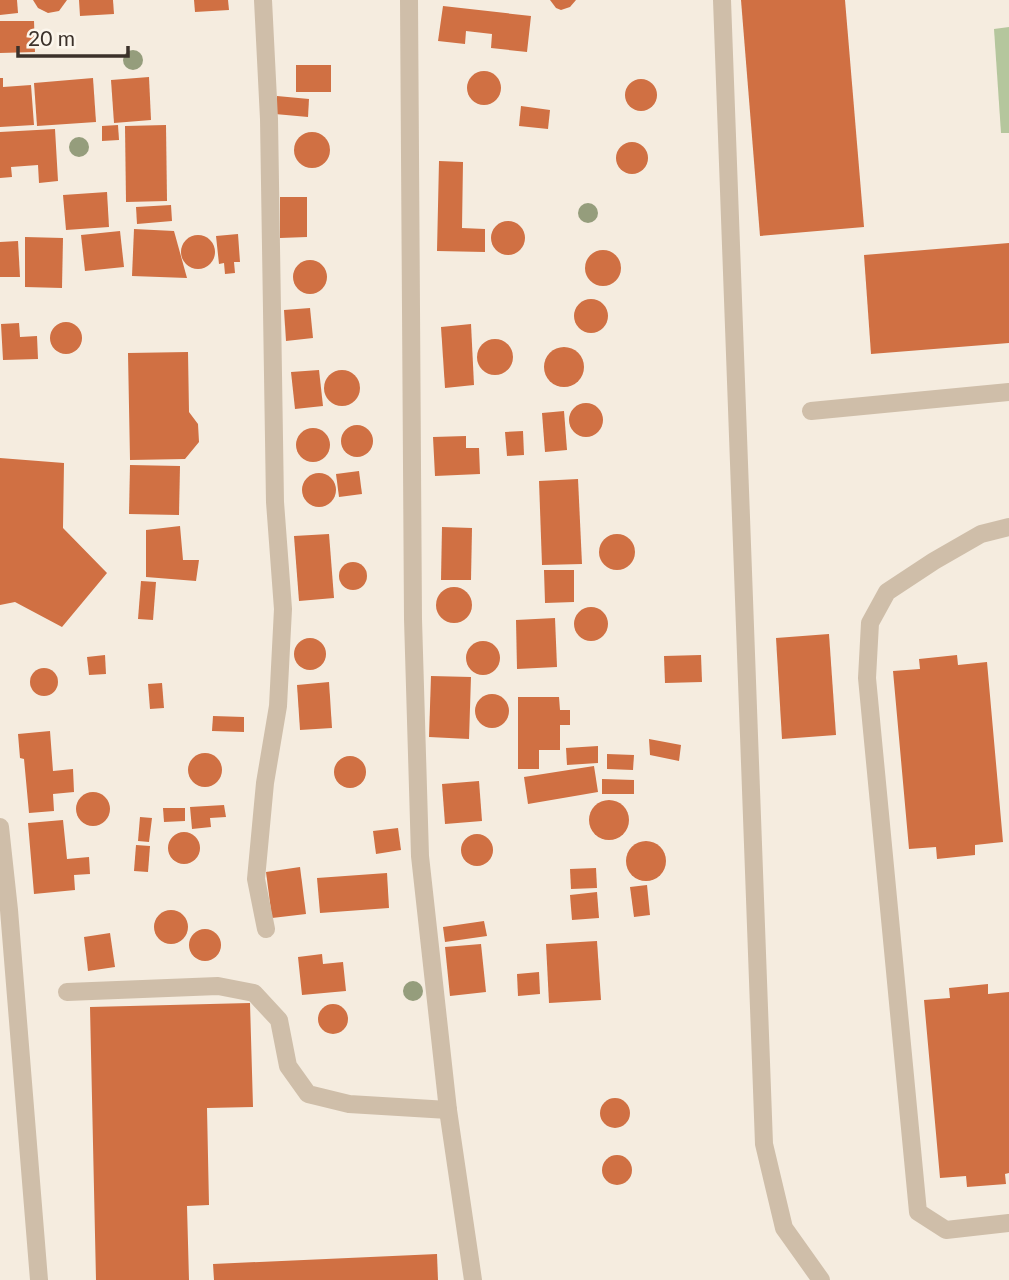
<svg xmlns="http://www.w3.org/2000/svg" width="1009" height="1280" viewBox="0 0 1009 1280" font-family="Lato,sans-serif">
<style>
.green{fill:#b5c69d}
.building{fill:#d07043}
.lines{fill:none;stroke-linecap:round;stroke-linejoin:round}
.lane{stroke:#cfbea9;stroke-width:18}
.street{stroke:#cfbea9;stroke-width:18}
.tree{fill:#959d7c}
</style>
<rect width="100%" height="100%" fill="#f5ecdf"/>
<path class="green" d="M1009 27V133H1001L994 29Z"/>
<g class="building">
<path d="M0 0H17L18 13 0 15Z"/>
<path d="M33 0H67L59 11 48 13 38 8Z"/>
<path d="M79 0H113L114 14 80 16Z"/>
<path d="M194 0H228L229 10 195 12Z"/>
<path d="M550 0H576L570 7 561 10 556 8Z"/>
<path d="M741 0H845L864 227 760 236Z"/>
<path d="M443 6 531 16 527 52 491 48 492 34 466 31 465 44 438 41Z"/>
<path d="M0 21H34L35 52 0 53Z"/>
<rect x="296" y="65" width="35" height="27"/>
<circle cx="484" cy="88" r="17"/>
<path d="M149 77 151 120 114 123 111 80Z"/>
<path d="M0 78H3V87L31 85 34 125 0 127Z"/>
<path d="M93 78 96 122 37 126 34 83Z"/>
<circle cx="641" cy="95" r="16"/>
<path d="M277 96 309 99 308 117 275 114Z"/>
<path d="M521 106 550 110 548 129 519 126Z"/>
<path d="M118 125 119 140 102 141V126Z"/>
<path d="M166 125 167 201 126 202 125 126Z"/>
<path d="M55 129 58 181 39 183 38 165 11 167 12 177 0 178V132Z"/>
<circle cx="312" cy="150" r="18"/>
<circle cx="632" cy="158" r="16"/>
<path d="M439 161 463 162 462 228 485 229V252L437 251Z"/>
<path d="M107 192 109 227 66 230 63 195Z"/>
<path d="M280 197H307V237L280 238Z"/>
<path d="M171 205 172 221 137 224 136 207Z"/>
<circle cx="508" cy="238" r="17"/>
<path d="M134 229 174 231 187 278 132 276Z"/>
<path d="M120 231 124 267 85 271 81 235Z"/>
<path d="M238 234 240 262H234L235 273 225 274 224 263 219 264 216 236Z"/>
<circle cx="198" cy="252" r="17"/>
<path d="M25 237 63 238 62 288 25 287Z"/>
<path d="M18 241 20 277H0V242Z"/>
<path d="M1009 243V343L871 354 864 255Z"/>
<circle cx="603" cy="268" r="18"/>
<circle cx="310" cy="277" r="17"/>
<circle cx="591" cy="316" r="17"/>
<path d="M310 308 313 338 286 341 284 310Z"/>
<circle cx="66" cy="338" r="16"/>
<path d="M19 323 20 337 37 336 38 359 3 360 1 324Z"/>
<path d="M471 324 474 385 445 388 441 327Z"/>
<circle cx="495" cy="357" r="18"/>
<circle cx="564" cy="367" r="20"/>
<path d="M188 352 189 412 198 424 199 442 185 459 130 460 128 353Z"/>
<path d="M319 370 323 406 295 409 291 372Z"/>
<circle cx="342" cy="388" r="18"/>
<circle cx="586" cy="420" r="17"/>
<path d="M564 411 567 450 545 452 542 413Z"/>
<circle cx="357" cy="441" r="16"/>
<circle cx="313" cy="445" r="17"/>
<path d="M523 431 524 455 507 456 505 432Z"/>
<path d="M466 436V448H479L480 474 435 476 433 437Z"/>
<path d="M0 458 64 463 63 528 107 573 62 627 15 602 0 605Z"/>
<path d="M130 465 180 466 179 515 129 514Z"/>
<path d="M359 471 362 494 339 497 336 474Z"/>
<circle cx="319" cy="490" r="17"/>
<path d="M578 479 582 564 542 565 539 481Z"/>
<path d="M180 526 183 560H199L196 581 146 577V530Z"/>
<path d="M442 527 472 528 471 580H441Z"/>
<path d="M329 534 334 598 299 601 294 536Z"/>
<circle cx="617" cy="552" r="18"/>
<circle cx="353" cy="576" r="14"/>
<path d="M544 570H574V602L545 603Z"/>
<path d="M141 581 156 582 153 620 138 619Z"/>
<circle cx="454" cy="605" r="18"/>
<circle cx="591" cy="624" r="17"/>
<path d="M555 618 557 667 517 669 516 620Z"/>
<path d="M829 634 836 735 782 739 776 638Z"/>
<circle cx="310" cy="654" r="16"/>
<circle cx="483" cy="658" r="17"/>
<path d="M105 655 106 674 89 675 87 657Z"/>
<path d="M701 655 702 682 665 683 664 656Z"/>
<path d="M957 655 958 665 987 662 1003 842 975 845V855L937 859 936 847 909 849 893 671 920 669 919 659Z"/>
<circle cx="44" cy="682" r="14"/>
<path d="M431 676 471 677 469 739 429 737Z"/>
<path d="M329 682 332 728 300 730 297 685Z"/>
<path d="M162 683 164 708 150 709 148 684Z"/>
<circle cx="492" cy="711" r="17"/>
<path d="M518 697H559L560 710H570V725H560V750H539V769H518Z"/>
<path d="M213 716 244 717V732L212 731Z"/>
<path d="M50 731 53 771 73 769 74 792 53 794 54 811 29 813 24 759 20 758 18 734Z"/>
<path d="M649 739 681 745 679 761 650 755Z"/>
<path d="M598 746V763L567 765 566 748Z"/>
<circle cx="205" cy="770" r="17"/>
<path d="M607 754 634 755 633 770 607 769Z"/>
<circle cx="350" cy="772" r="16"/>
<path d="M594 766 598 792 528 804 524 777Z"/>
<path d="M602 779 634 780V794H602Z"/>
<path d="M479 781 482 821 445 824 442 784Z"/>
<circle cx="93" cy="809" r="17"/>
<circle cx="609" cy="820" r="20"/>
<path d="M224 805 226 817 210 818 211 827 192 829 190 807Z"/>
<path d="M163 808H185V821L164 822Z"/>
<path d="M140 817 152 818 149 842 138 841Z"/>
<path d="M63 820 67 859 89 857 90 874 74 875 75 890 34 894 28 823Z"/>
<path d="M398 828 401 850 376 854 373 831Z"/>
<circle cx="184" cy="848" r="16"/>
<circle cx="477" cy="850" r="16"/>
<circle cx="646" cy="861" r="20"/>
<path d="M136 845 150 846 148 872 134 871Z"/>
<path d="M300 867 306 914 272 918 266 872Z"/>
<path d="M596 868 597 888 571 889 570 869Z"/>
<path d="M387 873 389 908 320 913 317 878Z"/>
<path d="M647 885 650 915 634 917 630 887Z"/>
<path d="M597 892 599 918 572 920 570 895Z"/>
<circle cx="171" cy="927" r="17"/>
<path d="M484 921 487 936 445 942 443 927Z"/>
<circle cx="205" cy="945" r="16"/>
<path d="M110 933 115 967 88 971 84 937Z"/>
<path d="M597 941 601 1000 549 1003 546 944Z"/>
<path d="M481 944 486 992 450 996 445 947Z"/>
<path d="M322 954 323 964 343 962 346 991 302 995 298 957Z"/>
<path d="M539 972 540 994 518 996 517 974Z"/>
<path d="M988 984V994L1009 992V1173L1005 1174 1006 1184 967 1187 966 1176 940 1178 924 1000 950 998 949 988Z"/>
<path d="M250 1003 253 1107 207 1108 209 1205 187 1206 189 1280H96L90 1007Z"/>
<circle cx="333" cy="1019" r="15"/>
<circle cx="615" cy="1113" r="15"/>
<circle cx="617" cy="1170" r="15"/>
<path d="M437 1254 438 1280H214L213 1264Z"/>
</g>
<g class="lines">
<g class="lane">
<path d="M811 411 1009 392"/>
<path d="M1009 527 981 534 934 561 887 592 870 623 867 678 918 1212 946 1230 1009 1223"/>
<path d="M67 992 218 986 254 993 279 1020 288 1066 308 1094 349 1104 448 1110"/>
</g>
<g class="street">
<path d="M263 0 269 119 275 502 283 609 278 706 265 783 256 879 266 929"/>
<path d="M409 0 413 619 420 856 448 1110 473 1280"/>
<path d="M722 0 764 1144 784 1228 821 1280"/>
<path d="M0 827 9 910 39 1280"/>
</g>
</g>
<g class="tree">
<circle cx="133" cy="60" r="10"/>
<circle cx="79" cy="147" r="10"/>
<circle cx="588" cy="213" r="10"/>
<circle cx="413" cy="991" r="10"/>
</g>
<path d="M18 46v10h110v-10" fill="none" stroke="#3b312a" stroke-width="3.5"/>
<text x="28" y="46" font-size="21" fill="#3b312a" stroke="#fcf6ec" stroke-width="5" paint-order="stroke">20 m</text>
</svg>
